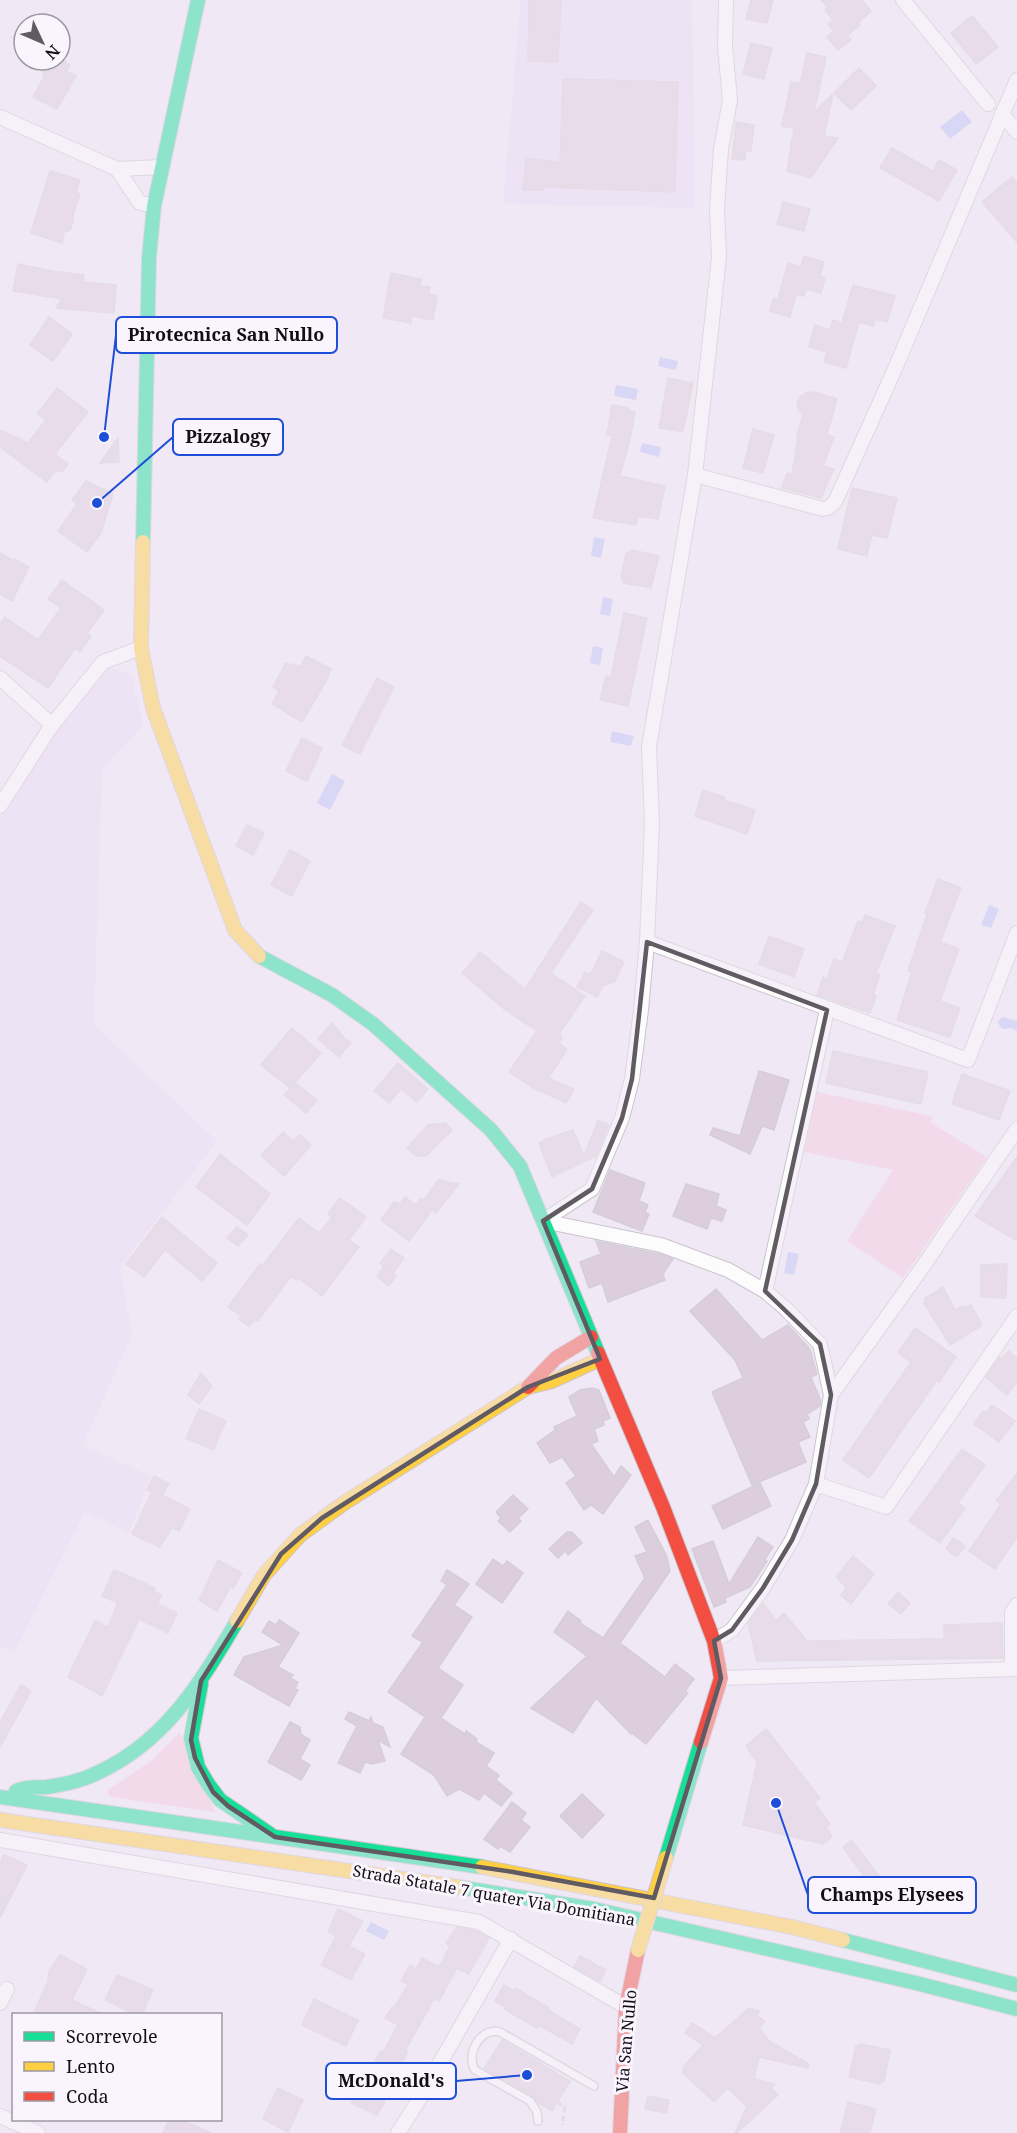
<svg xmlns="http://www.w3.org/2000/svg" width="1017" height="2133" viewBox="0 0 1017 2133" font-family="'Noto Serif',serif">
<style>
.built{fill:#ebdef3}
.green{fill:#f5cbe1}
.water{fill:#bcc4f8}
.building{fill:#ddcedd;stroke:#d5ced6;stroke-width:1.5}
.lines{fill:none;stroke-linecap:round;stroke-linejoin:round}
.lane-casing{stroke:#cac4ce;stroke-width:10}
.street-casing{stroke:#cac4ce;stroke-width:16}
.fast-casing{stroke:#cac4ce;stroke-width:16}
.slow-casing{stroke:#cac4ce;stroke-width:16}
.jam-casing{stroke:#cac4ce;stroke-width:16}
.path{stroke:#d1cfd3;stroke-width:3;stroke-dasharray:6 3;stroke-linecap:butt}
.lane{stroke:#fdfcfd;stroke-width:7}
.street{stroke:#fdfcfd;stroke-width:14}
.fast{stroke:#16e098;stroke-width:14}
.slow{stroke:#ffcf43;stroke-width:14}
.jam{stroke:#f24e42;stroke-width:14}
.slow-bridge-casing{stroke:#cac4ce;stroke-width:16;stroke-linecap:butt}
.slow-bridge{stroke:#ffcf43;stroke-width:14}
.marked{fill:none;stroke:#605a63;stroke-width:4.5;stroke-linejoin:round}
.labels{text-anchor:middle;stroke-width:6;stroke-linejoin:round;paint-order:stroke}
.street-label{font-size:16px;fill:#130e15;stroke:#f9f4fd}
.leader{fill:none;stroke:#1d4ed8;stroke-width:2}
.callout-dot{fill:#1d4ed8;stroke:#f9f4fd;stroke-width:2}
.callout{fill:#f9f4fd;stroke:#1d4ed8;stroke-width:2}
.callout-label{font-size:18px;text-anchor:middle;font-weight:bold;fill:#130e15}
</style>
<rect width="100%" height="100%" fill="#f0e8f4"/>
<g class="built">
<path d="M521 0H692L695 208 503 204Z"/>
<path d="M105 666 131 674 143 725 102 769 94 1025 217 1141 120 1268 132 1334 83 1445 151 1476 129 1533 85 1512 14 1653 0 1646V816L54 730Z"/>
</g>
<g class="green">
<path d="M817 1092 932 1116 931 1123 987 1157 903 1278 847 1241 893 1170 804 1152Z"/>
<path d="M180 1732 215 1812 111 1797 108 1794V1790L151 1761Z"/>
</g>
<g class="water">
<path d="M962 110 972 122 950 139 940 127Z"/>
<path d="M660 357 678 361 676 370 658 366Z"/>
<path d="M616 385 638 389 636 400 614 396Z"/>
<path d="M642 443 661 447 659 457 640 452Z"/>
<path d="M594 537 605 539 601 558 591 556Z"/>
<path d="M603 597 613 599 610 616 600 614Z"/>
<path d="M593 646 603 648 600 665 590 663Z"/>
<path d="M612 731 634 736 631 746 610 742Z"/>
<path d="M332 774 345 781 330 810 317 803Z"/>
<path d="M989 905 999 909 991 928 981 925Z"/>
<path d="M1003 1017 1017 1021V1031L1012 1028 1003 1029 1000 1027 998 1021Z"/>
<path d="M788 1252 799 1254 794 1275 784 1273Z"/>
<path d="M371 1922 389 1931 384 1940 366 1931Z"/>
</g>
<g class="building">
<path d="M529 0H561L558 62 528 61Z"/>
<path d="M751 0H773L767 23 746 19Z"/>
<path d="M821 0H862L871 11 858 23 860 25 847 36 851 40 838 50 827 37 834 31 828 24 833 20 825 10 828 7Z"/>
<path d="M972 16 998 47 976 64 951 33Z"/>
<path d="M751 43 772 48 764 79 743 74Z"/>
<path d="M807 53 826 57 814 112 833 94 824 136 838 138 811 178 787 171 794 128 782 126 791 82 800 84Z"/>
<path d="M41 60H65L66 63 70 65 66 71 76 76 57 109 33 97 44 77Z"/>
<path d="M859 68 876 86 851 110 834 93Z"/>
<path d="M563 79 678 82 675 192 543 187V190H523L526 158 560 162Z"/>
<path d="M736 122 754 125 751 151H746L745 160 732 159Z"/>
<path d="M892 148 933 171 939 160 957 170 939 201 880 168Z"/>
<path d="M50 171 80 180 76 191 80 195 72 218H74L70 230 64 232 62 243 31 233Z"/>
<path d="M1012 177 1017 183V242L982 202Z"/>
<path d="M783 202 810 209 804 231 777 224Z"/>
<path d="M804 256 824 262 820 276 825 278 821 293 806 289 804 296 796 294 790 317 770 311 774 298 778 299 788 263 801 267Z"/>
<path d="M18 264 52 271 84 275 83 282 116 285 114 313 56 308 62 299 13 291Z"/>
<path d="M391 273 421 279 420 286 430 287 429 294 437 296 433 320 412 316 411 323 383 318Z"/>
<path d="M853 285 895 296 887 322 875 319 873 326 859 322 846 368 824 362 827 352 809 347 815 325 830 330 833 320 842 323Z"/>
<path d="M49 317 72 334 53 361 30 345Z"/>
<path d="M668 378 693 383 683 432 659 428Z"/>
<path d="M57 388 88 412 55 454 68 464 63 471 54 472 47 482 0 447V430L28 443 46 420 37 414Z"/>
<path d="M814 392 837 399 827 435 834 437 823 466 834 469 821 498 782 488 787 473 792 474 798 437H797L803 414 799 410 797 403 800 397 806 393Z"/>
<path d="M612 405 629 408 628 411 635 412 630 439 620 476 665 486 658 519 638 516 636 525 593 518 612 436 607 435Z"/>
<path d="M753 429 774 435 763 473 743 468Z"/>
<path d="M118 438 119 462 100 463Z"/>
<path d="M86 481 113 494 101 533 87 552 58 531 77 504 72 500Z"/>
<path d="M852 488 897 498 887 538 872 535 867 556 838 549Z"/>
<path d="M632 550 659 556 651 588 624 583 621 577 626 554Z"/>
<path d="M0 553 14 561 15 559 29 567 12 601 0 594Z"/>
<path d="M62 580 104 610 87 633 91 636 80 652 75 648 48 688 0 656V624L5 617 38 640 61 608 48 599Z"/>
<path d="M624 613 647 618 628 706 600 700 606 676 611 677Z"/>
<path d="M306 656 331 669 328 675 329 676 302 722 272 704 279 691 273 687 286 663 293 666 294 664 300 667Z"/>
<path d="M377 678 394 687 360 754 342 745Z"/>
<path d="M302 738 322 748 307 781 286 771Z"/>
<path d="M703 790 724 797V800L755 810 747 834 695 816Z"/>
<path d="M247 825 264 833 253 855 236 846Z"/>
<path d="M290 850 310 861 292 896 271 885Z"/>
<path d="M938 879 961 888 940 942 959 949 940 1001 960 1008 950 1037 897 1020 912 972 908 971 927 914 925 913Z"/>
<path d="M581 902 593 910 551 973 585 996 559 1034 562 1037 559 1043 567 1050 548 1078 574 1089 566 1103 532 1087 509 1072 537 1031 504 1009 462 973 480 952 525 989Z"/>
<path d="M865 915 895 926 876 973 880 975 873 995 876 996 870 1013 817 995 823 977 827 979 834 959 842 962 858 921 863 922Z"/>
<path d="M769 936 804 949 794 977 759 964Z"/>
<path d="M602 951 624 962 615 981 603 986 597 997 577 987 585 972 590 975Z"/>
<path d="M332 1023 345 1039 351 1042 339 1057 318 1039Z"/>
<path d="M292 1028 321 1053 290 1088 261 1065Z"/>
<path d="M833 1051 928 1072 921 1104 826 1083Z"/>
<path d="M398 1063 428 1089 417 1102 401 1089 389 1103 374 1091Z"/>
<path d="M759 1071 789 1080 774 1130 762 1126 750 1154 710 1135 713 1128 740 1136Z"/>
<path d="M962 1074 1010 1091 999 1120 952 1104Z"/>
<path d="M296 1083 317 1100 306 1113 284 1095Z"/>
<path d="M598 1120 609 1125 596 1156 552 1177 539 1143 544 1140 573 1130 584 1156Z"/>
<path d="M445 1123 452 1130 426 1156H416L407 1148 428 1125Z"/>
<path d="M283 1132 293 1141 300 1135 311 1145 284 1176 261 1155Z"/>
<path d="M220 1154 270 1194 247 1225 196 1187Z"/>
<path d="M1017 1157V1241L975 1216Z"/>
<path d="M610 1170 645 1183 639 1201 648 1205 645 1212 649 1214 642 1231 593 1212Z"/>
<path d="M438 1180 459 1184 436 1213 432 1210 409 1241 381 1220 394 1202 400 1204 405 1197 416 1205 421 1198 424 1200Z"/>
<path d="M686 1184 719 1194 716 1206 726 1210 722 1221 711 1218 707 1229 673 1216Z"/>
<path d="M340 1198 366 1217 349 1240 359 1247 322 1296 298 1278 296 1280 291 1276 258 1321 255 1319 249 1326 239 1319 241 1316 228 1307 260 1264 262 1266 299 1218 319 1233 332 1218 328 1214Z"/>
<path d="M162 1217 217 1263 202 1281 165 1250 144 1277 126 1264Z"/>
<path d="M237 1227 248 1235 238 1246 227 1238Z"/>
<path d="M596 1241 659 1254 673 1259 663 1274 665 1280 608 1302 602 1283 589 1288 580 1262 601 1254Z"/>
<path d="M391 1249 404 1258 393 1273 380 1263Z"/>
<path d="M1007 1264 1006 1298 981 1297V1265Z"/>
<path d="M384 1266 396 1276 389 1286 377 1277Z"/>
<path d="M943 1287 955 1310 963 1306 965 1308 971 1305 981 1323V1326L950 1345 924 1303 926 1302 924 1299Z"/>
<path d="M716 1289 762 1340 788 1325 810 1349 817 1374 811 1377 821 1401 820 1406 807 1414 809 1419 803 1422 810 1437 798 1442 806 1462 752 1485 712 1392 743 1378 735 1360 690 1311Z"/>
<path d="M915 1328 956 1357 939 1382 937 1380 869 1478 843 1460 911 1362 898 1353Z"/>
<path d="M1009 1351 1017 1358V1382L1007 1395 986 1377 999 1358 1001 1359Z"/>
<path d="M201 1373 212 1386 199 1404 188 1395Z"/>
<path d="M592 1388 599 1390 610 1418 603 1421 604 1425 594 1429 598 1441 591 1444 614 1477 621 1466 631 1475 603 1514 591 1505 584 1510 566 1483 576 1476 562 1457 550 1463 537 1443 555 1430 554 1427 577 1416 569 1397 580 1390Z"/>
<path d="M992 1405 1015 1421 999 1442 974 1424 983 1411 986 1413Z"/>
<path d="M199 1409 226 1421 213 1450 186 1438Z"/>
<path d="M962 1449 985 1465 958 1503 965 1508 940 1543 909 1521Z"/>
<path d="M1017 1473V1537L995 1569 969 1551 1001 1504 996 1501Z"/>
<path d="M154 1476 169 1484 162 1495 190 1509 179 1531 172 1527 160 1547 132 1534 152 1492 147 1490Z"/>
<path d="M760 1483 771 1506 723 1529 712 1506Z"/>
<path d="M513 1495 528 1509 518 1518 521 1521 510 1532 498 1521 501 1518 496 1512Z"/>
<path d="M648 1520 667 1557 670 1571 620 1643 665 1677 675 1664 694 1679 685 1691 688 1693 646 1744 632 1733 631 1734 596 1698 573 1733 531 1708 587 1656 554 1632 568 1611 581 1621 580 1623 603 1638 645 1578 635 1556 647 1552 635 1527Z"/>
<path d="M567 1532H572L582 1543 568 1555 565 1551 558 1558 549 1549Z"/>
<path d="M758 1537 773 1547 765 1559 767 1561 750 1587 725 1598 726 1602 714 1607 692 1549 713 1541 729 1584Z"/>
<path d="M953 1538 965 1546 957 1557 946 1549Z"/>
<path d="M853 1556 874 1574 851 1604 841 1595 846 1587 836 1577Z"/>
<path d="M493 1559 503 1566 507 1561 523 1573 502 1603 476 1584Z"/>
<path d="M218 1560 242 1573 233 1588 231 1586 217 1611 199 1600Z"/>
<path d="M114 1570 155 1588 154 1592 162 1595 157 1604 177 1613 168 1633 139 1619 102 1696 68 1677 95 1621 108 1627 118 1603 102 1596Z"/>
<path d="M447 1570 469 1584 454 1605 472 1617 438 1668 463 1685 441 1718 465 1734 466 1731 477 1739 476 1742 494 1753 486 1766 499 1775 496 1780 512 1793 501 1806 484 1793 479 1800 459 1789 447 1796 434 1775 401 1754 425 1717 388 1692 423 1642 412 1636 447 1585 441 1581Z"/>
<path d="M898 1592 910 1603 901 1614 888 1604Z"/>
<path d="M763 1603 776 1621 784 1613 807 1641 944 1639V1625L1002 1623 1003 1658 757 1661 748 1623Z"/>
<path d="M279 1620 299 1633 278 1667 293 1675 290 1678 298 1682 295 1689 298 1690 289 1706 234 1675 244 1657 283 1645 262 1632 269 1621 276 1625Z"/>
<path d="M21 1685 31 1691 0 1747V1722Z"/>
<path d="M349 1712 369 1721 371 1717 373 1723 383 1727 390 1747 378 1740 385 1761 372 1764 365 1762 360 1773 338 1763 357 1726 345 1719Z"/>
<path d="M290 1722 300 1727 301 1734 310 1740 300 1759 310 1765 301 1780 268 1762Z"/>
<path d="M766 1729 820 1798 814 1802 830 1824 826 1827 832 1837 823 1844 743 1825 757 1763 746 1746Z"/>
<path d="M582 1794 604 1815 582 1838 560 1816Z"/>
<path d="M512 1802 526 1813 521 1820 530 1827 510 1852 500 1846 498 1849 484 1839Z"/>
<path d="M852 1841 884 1882 873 1889 843 1847Z"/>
<path d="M4 1855 27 1865 0 1918V1863Z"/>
<path d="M338 1909 363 1921 349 1946 365 1954 351 1980 321 1965 336 1936 328 1932Z"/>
<path d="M457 1927 476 1931 489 1938 469 1974 457 1968 439 2001 434 1999 405 2051 408 2052 402 2063 405 2065 399 2077 394 2074 383 2097 385 2102 377 2115 351 2103 365 2077 381 2051 383 2052 398 2025 385 2018 392 2007H395L408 1984 401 1981 410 1965 416 1969 422 1958 439 1967 450 1946 446 1943Z"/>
<path d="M60 1955 87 1969 72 2000 102 2014H33L48 1982 49 1971Z"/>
<path d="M580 1956 606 1970 600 1981 574 1967Z"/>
<path d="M117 1975 153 1990 142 2014H134L105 2000Z"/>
<path d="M504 1985 514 1991 516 1988 549 2008 548 2010 580 2029 572 2044 539 2025 537 2028 504 2009 506 2007 495 2001Z"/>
<path d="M314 1999 358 2020 346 2046 302 2025Z"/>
<path d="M749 2008 759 2011 757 2016 765 2021 759 2027 769 2041 809 2064 808 2068 759 2057 754 2079 775 2084 771 2088 778 2095 737 2133H735L747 2106 727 2088 714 2102 683 2073V2067L703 2045 685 2033 692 2023 715 2038Z"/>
<path d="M502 2040 570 2081 552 2111 537 2102 533 2096 484 2069Z"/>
<path d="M860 2044 890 2050 884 2081H881L880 2084 849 2077 856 2046 860 2047Z"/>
<path d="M278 2088 303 2100 288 2132 263 2119Z"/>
<path d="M648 2096 669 2100 667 2113 645 2109Z"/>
<path d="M848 2102 876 2109 870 2133H840Z"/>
<path d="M169 2120H182L211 2133H163Z"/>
</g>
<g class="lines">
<g class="lane-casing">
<path id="lane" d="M538 2121 537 2112 530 2101 475 2070C465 2053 481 2027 500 2032L594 2086"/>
</g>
<g class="street-casing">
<g id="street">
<path d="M903 0 988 104"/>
<path d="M1002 114 1017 132"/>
<path d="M0 117 117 169 162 167"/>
<path d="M117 169 140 203 154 206"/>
<path d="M695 475 823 509 828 508 835 502 894 371 1017 80"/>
<path d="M0 678 52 725"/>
<path d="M0 806 52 725 103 662 141 648"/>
<path d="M647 942 968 1060 1017 933"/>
<path d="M543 1221 592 1189 622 1118 632 1079 641 1010 647 942 652 824 649 747 695 475 719 257 717 208 721 149 730 100 725 46 726 0"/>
<path d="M543 1221 661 1245 728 1270 765 1291 786 1309 820 1344 831 1395 816 1484 792 1540 763 1588 732 1630 714 1641"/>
<path d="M765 1291 827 1010"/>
<path d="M831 1395 917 1275 1017 1129"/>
<path d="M816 1484 886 1507 1017 1316"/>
<path d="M1012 1668V1612L1017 1605"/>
<path d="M721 1678 1017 1669"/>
<path d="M0 1840 479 1922 626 2007"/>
<path d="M0 2003 7 1989"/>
<path d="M0 2116 38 2133"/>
<path d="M398 2133 417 2103 511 1939"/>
</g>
</g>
<g class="fast-casing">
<g id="fast">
<path d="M143 542 149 258 154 206 198 0"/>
<path d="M259 956 332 995 373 1024 491 1130 520 1166 598 1353"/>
<path d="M201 1684 191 1738 198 1767 208 1784 220 1800 270 1834"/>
<path d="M16 1791C27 1786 36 1788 47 1787 60 1785 76 1782 88 1777 162 1747 198 1687 237 1621"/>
<path d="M0 1797 482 1867"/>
<path d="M666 1858 701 1742"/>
<path d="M458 1887 594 1909 916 1983 1017 2009"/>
<path d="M843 1940 1017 1985"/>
</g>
</g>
<g class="slow-casing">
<g id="slow">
<path d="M143 542 141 648 153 708 235 930 259 956"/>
<path d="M237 1621 264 1575 300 1535 344 1503 528 1387 552 1381 600 1359"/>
<path d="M0 1820 458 1887"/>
<path d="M482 1867 792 1927 843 1940"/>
</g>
</g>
<g class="jam-casing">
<g id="jam">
<path d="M598 1353 663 1507 714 1641 721 1678 701 1742"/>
<path d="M528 1387 556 1358 591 1337"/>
<path d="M620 2133 626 2007 638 1950"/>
</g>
</g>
<path class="path" d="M557 2102 565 2107 562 2125"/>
<use href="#lane" class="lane"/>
<use href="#street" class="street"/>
<use href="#fast" class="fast"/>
<use href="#slow" class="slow"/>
<use href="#jam" class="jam"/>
<g class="slow-bridge-casing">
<path id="slow-bridge" d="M638 1950 666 1858"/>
</g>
<use href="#slow-bridge" class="slow-bridge"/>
</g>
<path d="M0 0H1017V2133H0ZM647 942 827 1010 765 1291 820 1344 831 1395 816 1484 792 1540 763 1588 732 1630 714 1641 721 1678 654 1898 513 1872 275 1837 228 1806 213 1792 195 1758 191 1740 201 1681 281 1554 322 1518 528 1387 600 1359 543 1221 592 1189 622 1118 632 1079Z" fill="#f0e8f4" fill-opacity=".55" fill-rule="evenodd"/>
<path class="marked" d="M647 942 827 1010 765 1291 820 1344 831 1395 816 1484 792 1540 763 1588 732 1630 714 1641 721 1678 654 1898 513 1872 275 1837 228 1806 213 1792 195 1758 191 1740 201 1681 281 1554 322 1518 528 1387 600 1359 543 1221 592 1189 622 1118 632 1079Z"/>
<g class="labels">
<g class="street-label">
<text transform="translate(494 1895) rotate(10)" y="6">Strada Statale 7 quater Via Domitiana</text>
<text transform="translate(626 2041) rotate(-85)" y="6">Via San Nullo</text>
</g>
</g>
<path class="leader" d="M104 437L116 335M97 503L173 437M776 1803L808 1895M527 2075L456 2081"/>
<g class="callout-dot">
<circle cx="104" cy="437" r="6"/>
<circle cx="97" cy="503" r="6"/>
<circle cx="776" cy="1803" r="6"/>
<circle cx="527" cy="2075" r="6"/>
</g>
<g class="callout">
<rect x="116" y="317" width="221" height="36" rx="6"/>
<rect x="173" y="419" width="110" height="36" rx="6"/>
<rect x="808" y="1877" width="168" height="36" rx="6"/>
<rect x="326" y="2063" width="130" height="36" rx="6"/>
</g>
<g class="callout-label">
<text x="226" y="341">Pirotecnica San Nullo</text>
<text x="228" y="443">Pizzalogy</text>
<text x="892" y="1901">Champs Elysees</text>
<text x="391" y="2087">McDonald's</text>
</g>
<rect x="12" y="2013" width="210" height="108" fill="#f9f4fd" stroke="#9d98a0" stroke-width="1.5"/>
<rect x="24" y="2032" width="30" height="9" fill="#16e098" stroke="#9d98a0" stroke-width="1.5"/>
<text x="66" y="2043" font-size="18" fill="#130e15">Scorrevole</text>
<rect x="24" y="2062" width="30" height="9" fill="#ffcf43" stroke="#9d98a0" stroke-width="1.5"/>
<text x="66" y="2073" font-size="18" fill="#130e15">Lento</text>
<rect x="24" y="2092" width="30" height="9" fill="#f24e42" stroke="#9d98a0" stroke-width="1.5"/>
<text x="66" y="2103" font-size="18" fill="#130e15">Coda</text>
<g transform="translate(42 42) rotate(134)"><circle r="28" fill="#f9f4fd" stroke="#9d98a0" stroke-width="1.5"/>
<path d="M0-4.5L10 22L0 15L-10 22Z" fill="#605a63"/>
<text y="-9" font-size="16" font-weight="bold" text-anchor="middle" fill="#130e15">N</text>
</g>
</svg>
